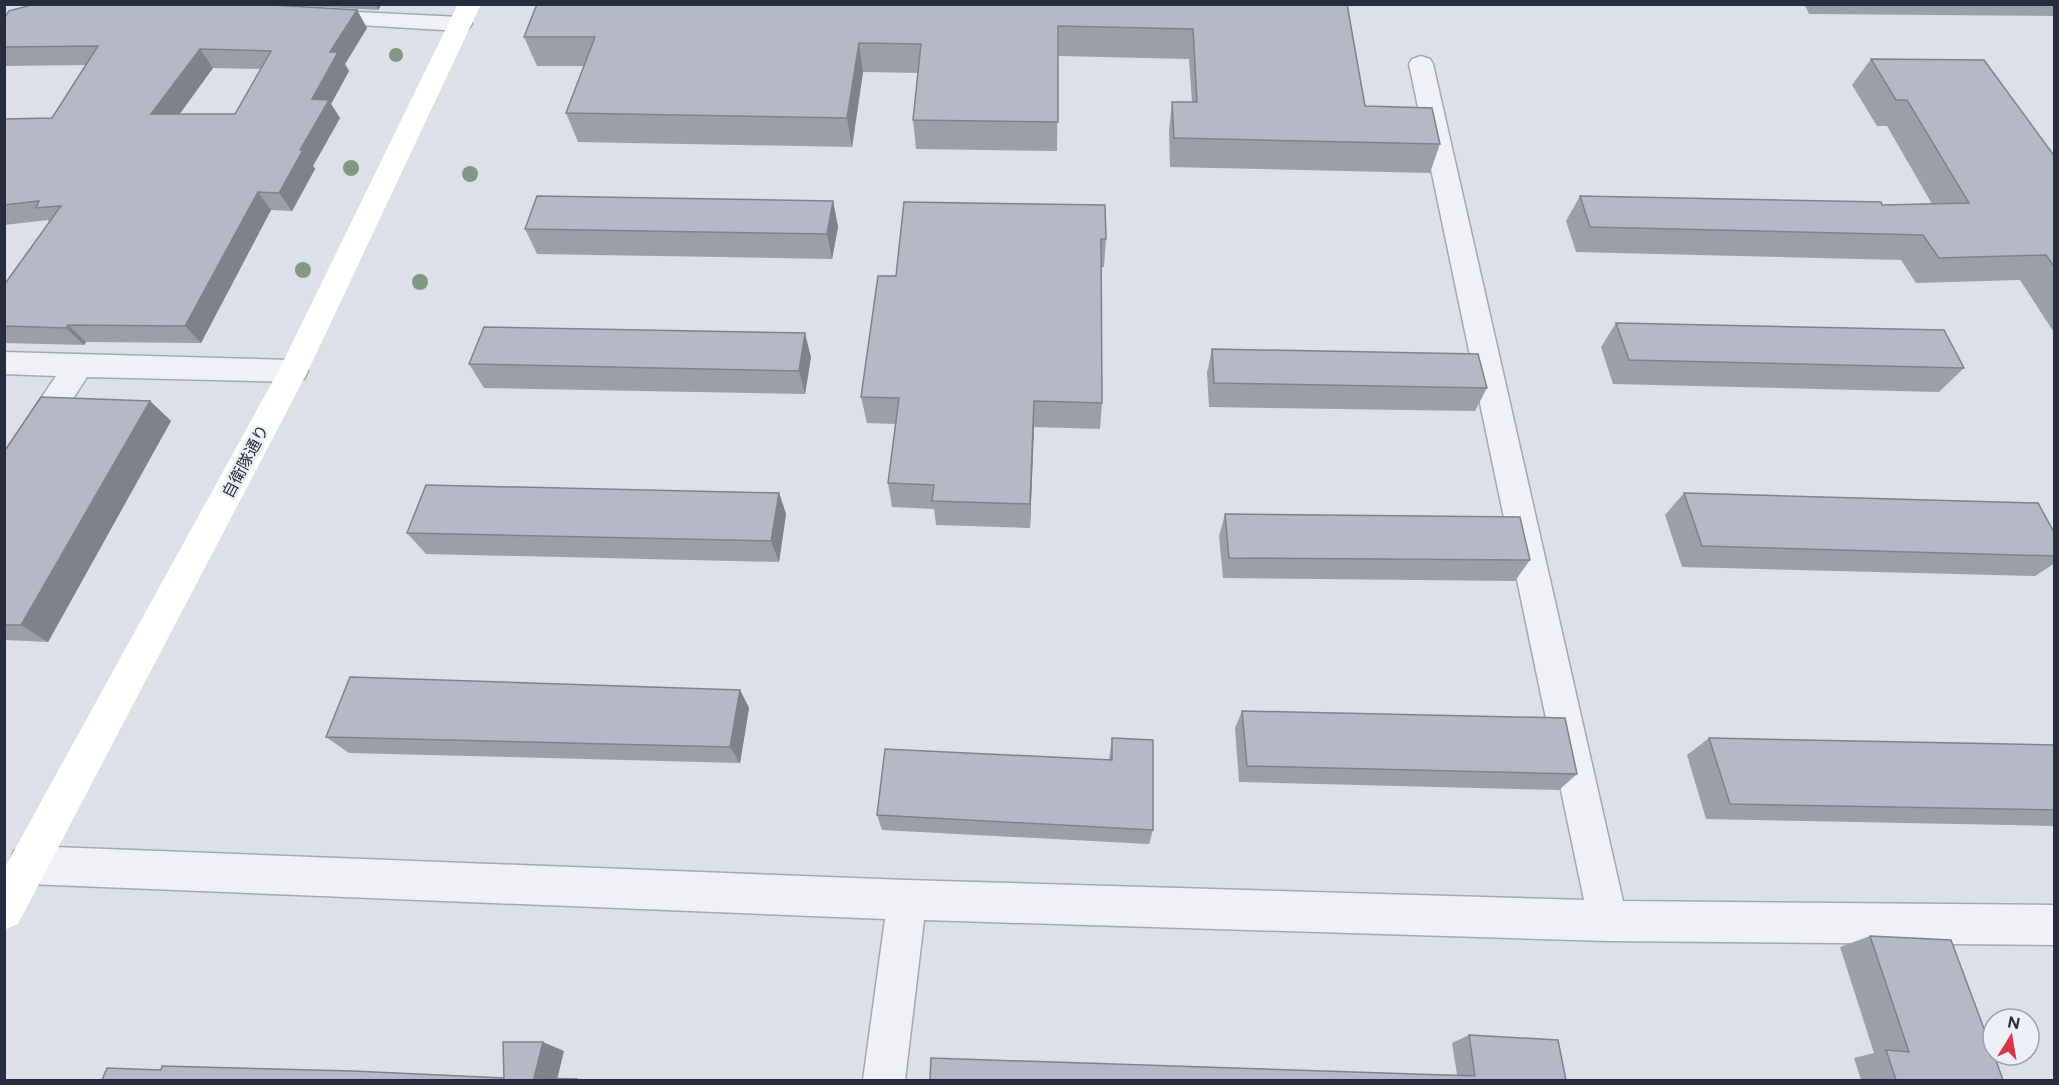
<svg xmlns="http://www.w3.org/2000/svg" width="2059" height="1085" viewBox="0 0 2059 1085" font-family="Figtree,'Noto Sans JP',sans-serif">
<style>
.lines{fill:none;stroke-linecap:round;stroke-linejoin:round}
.street-casing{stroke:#a2a7b2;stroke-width:3}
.street{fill:#f0f1f6;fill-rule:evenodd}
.secondary{fill:#fff;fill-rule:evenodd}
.tree{fill:#829784}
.wall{fill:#9b9fa9;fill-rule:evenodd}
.shaded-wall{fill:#7e828a}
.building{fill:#b4b9c5;stroke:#7e828a;stroke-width:1.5;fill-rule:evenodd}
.labels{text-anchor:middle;stroke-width:5;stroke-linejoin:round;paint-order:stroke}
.street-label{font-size:16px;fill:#252d3f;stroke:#eceff5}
</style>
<rect width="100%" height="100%" fill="#dde0e8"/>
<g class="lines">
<g class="street-casing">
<g id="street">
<path d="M316 10 460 17 468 19 472 24 468 29 460 31 308 22 304 17 308 12Z"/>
<path d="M1421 56 1430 59 1433 64 1623 901 2054 905V945L1608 941 924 920 905 1080H863L885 919 28 884 14 879 9 865 14 851 28 846 907 880 1584 900 1409 64 1412 59Z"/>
<path d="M4 352 293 360 304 363 308 371 304 379 293 382 87 377 15 489 4 493V453L56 376 4 374Z"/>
</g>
</g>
<use href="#street" class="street"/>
<path class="secondary" d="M458 4H481L308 371 18 924 4 930V869L279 370Z"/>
</g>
<g class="tree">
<circle cx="396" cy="55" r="7"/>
<circle cx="351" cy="168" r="8"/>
<circle cx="470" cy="174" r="8"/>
<circle cx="303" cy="270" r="8"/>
<circle cx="420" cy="282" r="8"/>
</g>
<g class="wall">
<path d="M268 4H382L378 10Z"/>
<path d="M1347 4 1365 106 1440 144 1430 173 1170 167 1169 131 1172 102H1192L1189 59 1058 56 1057 151 916 149 913 120 918 73 863 72 852 147 578 142 566 113 584 66H537L524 37Z"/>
<path d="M1804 4H2055V16L1809 14Z"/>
<path d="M357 10 367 28 345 64 349 71 331 104 340 118 313 166 315 169 292 211 271 210 201 343 86 342 84 345 4 343V285L49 222 48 220 4 225V119L52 118 86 65 4 66V18ZM213 68 261 69 235 114H179Z"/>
<path d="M1871 59 2055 157V334L2020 280 1916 283 1901 260 1576 252 1566 221 1580 196 1882 205 1932 204 1887 126H1877L1852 85Z"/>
<path d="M833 201 838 227 832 259 537 254 525 229Z"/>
<path d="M904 202 1106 239 1104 267H1101L1102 403 1100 429 1034 427 1030 528 936 525 934 509 892 507 888 483 895 424 867 423 861 397 896 276Z"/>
<path d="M1616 323 1964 368 1939 392 1613 384 1601 347Z"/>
<path d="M1212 349 1487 388 1475 411 1209 407 1207 373Z"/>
<path d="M811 357 805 394 484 388 469 364Z"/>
<path d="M150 401 171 421 48 642 4 640V452Z"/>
<path d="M779 493 786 514 779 562 426 554 407 533Z"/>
<path d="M1684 493 2055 534V563L2035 576 1682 567 1665 515Z"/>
<path d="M1225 514 1530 560 1515 581 1223 578 1219 536Z"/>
<path d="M740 690 749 708 740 763 349 753 326 737Z"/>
<path d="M1242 711 1577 774 1559 790 1239 782 1235 728Z"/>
<path d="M1112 738 1153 830 1149 844 882 830 877 815 1109 760Z"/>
<path d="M1709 738 2055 745V825L2053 826 1706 819 1687 755Z"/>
<path d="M1870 936 2003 1080H1861L1854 1058 1874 1053 1840 947Z"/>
<path d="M1469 1035 1566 1080 1457 1075 1452 1043Z"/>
</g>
<g class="shaded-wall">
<path d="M375 4H382L378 10Z"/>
<path d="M357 10 367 28 345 64 349 71 331 104 340 118 313 166 315 169 292 211 279 193 300 150 312 99 330 52Z"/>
<path d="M859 43 863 72 852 147 847 118Z"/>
<path d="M200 49 213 68 166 133 151 114Z"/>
<path d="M258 192 271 210 201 343 185 326Z"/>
<path d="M833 201 838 227 832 259 827 234Z"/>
<path d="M68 325 86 342 84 345 66 328Z"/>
<path d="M805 333 811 357 805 394 799 371Z"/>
<path d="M150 401 171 421 48 642 21 625Z"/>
<path d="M1034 401V427L1030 528V504Z"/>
<path d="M779 493 786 514 779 562 771 541Z"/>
<path d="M740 690 749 708 740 763 730 747Z"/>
<path d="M543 1042 564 1051 557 1080 534 1078Z"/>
</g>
<g class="building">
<path d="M35 4H255L357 10 330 52H338L312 99 329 100 300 150H303L279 193 258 192 185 326 68 325 66 328 4 326V285L61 206 36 208 39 201 4 205V119L52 118 98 46 4 47V18L9 11ZM200 49 271 51 235 114H151Z"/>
<path d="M537 4H1347L1365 106 1432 108 1440 144 1174 138 1172 102H1197L1193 29 1058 26V122L913 120 921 44 859 43 847 118 566 113 595 37H524Z"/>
<path d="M1871 59 1984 60 2055 157V268L2046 255 1939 258 1923 235 1590 227 1580 196 1881 202 1882 205 1969 203 1907 100H1896Z"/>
<path d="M537 196 833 201 827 234 525 229Z"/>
<path d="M904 202 1105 205 1106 239H1101L1102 403 1034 401 1030 504 932 501 934 485 888 483 899 398 861 397 878 276H896Z"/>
<path d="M1616 323 1944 330 1964 368 1629 360Z"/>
<path d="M484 327 805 333 799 371 469 364Z"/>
<path d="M1212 349 1478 354 1487 388 1214 383Z"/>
<path d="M41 397 150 401 21 625H4V452Z"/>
<path d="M426 485 779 493 771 541 407 533Z"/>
<path d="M1684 493 2038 503 2055 534V556L1702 546Z"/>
<path d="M1225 514 1520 517 1530 560 1229 558Z"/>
<path d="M350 677 740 690 730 747 326 737Z"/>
<path d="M1242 711 1565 718 1577 774 1247 766Z"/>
<path d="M1112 738 1153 740V830L877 815 885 749 1112 760Z"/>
<path d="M1709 738 2055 745V810L1730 804Z"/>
<path d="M1870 936 1951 940 1993 1053V1055H1994L2003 1080H1896L1886 1050 1909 1052Z"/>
<path d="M1469 1035 1558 1040 1566 1080H930L931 1058 1475 1076Z"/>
<path d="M503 1042H543L534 1078 577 1079V1080H102L107 1068 161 1070 162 1066 353 1071 504 1078Z"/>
</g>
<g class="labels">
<g class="street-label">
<text transform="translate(245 461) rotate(-62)" y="6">自衛隊通り</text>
</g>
</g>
<rect width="2059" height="1085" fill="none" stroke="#252d3f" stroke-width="12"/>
<g transform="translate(2011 1037) rotate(11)"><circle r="28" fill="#eceff5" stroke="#9ca1ac" stroke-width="1.5"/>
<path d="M0-4.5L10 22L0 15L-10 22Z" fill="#d73747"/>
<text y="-9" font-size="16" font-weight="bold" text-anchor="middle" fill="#252d3f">N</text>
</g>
</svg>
